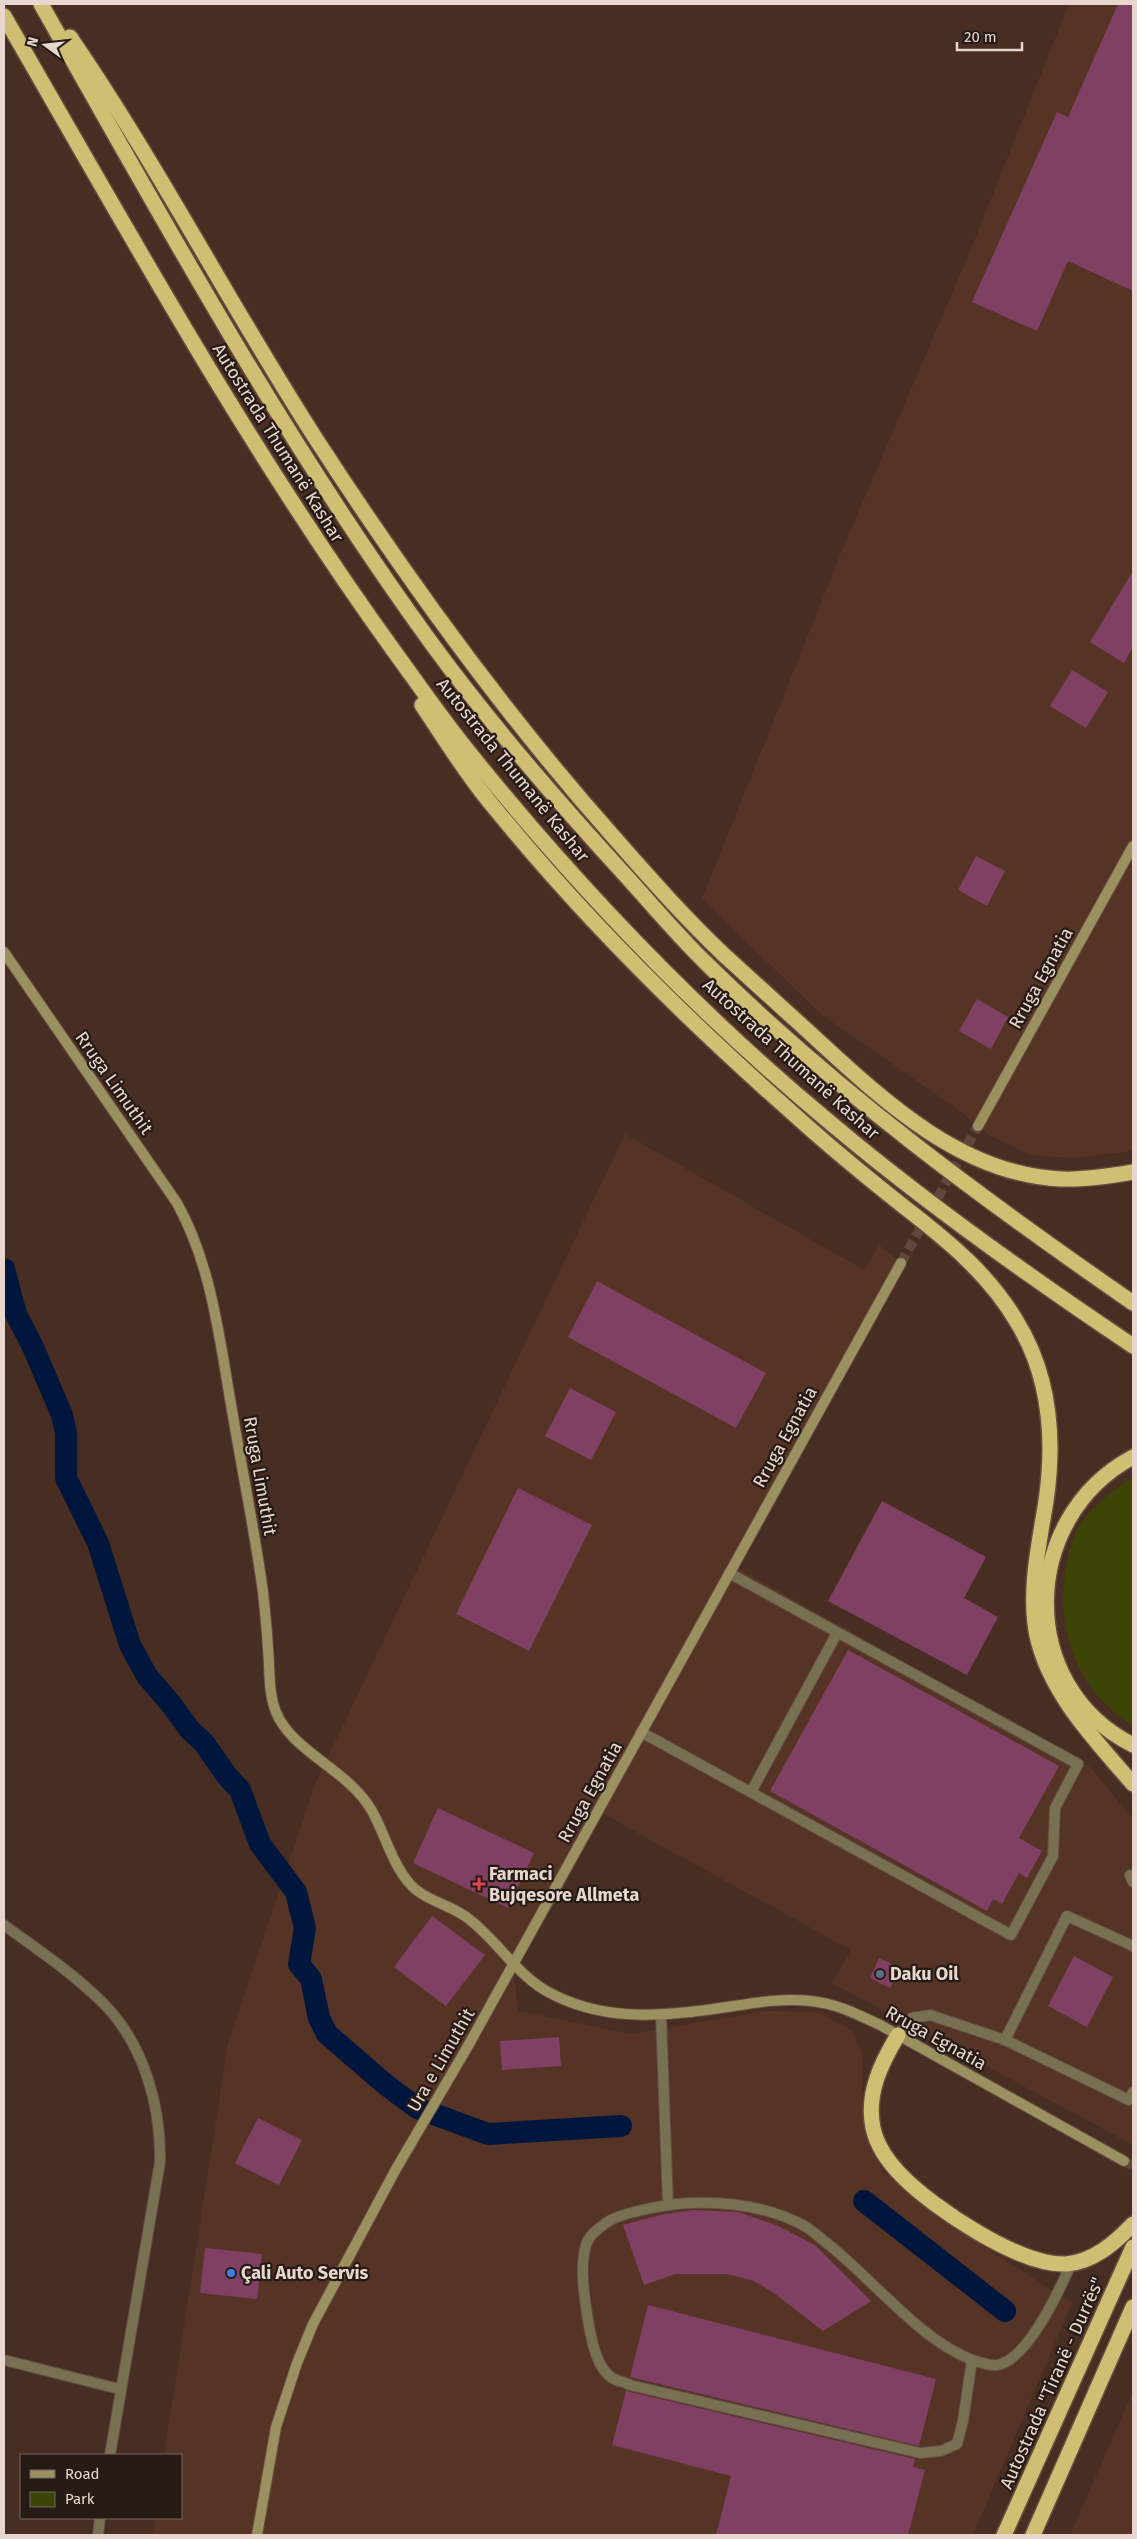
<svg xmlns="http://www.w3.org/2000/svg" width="1137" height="2539" viewBox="0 0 1137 2539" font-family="'Fira Sans',sans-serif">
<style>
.built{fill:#553425}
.green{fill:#3c4506}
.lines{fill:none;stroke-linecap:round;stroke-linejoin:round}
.canal{stroke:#00163c;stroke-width:22}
.building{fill:#7f4064}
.secondary-tunnel{stroke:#60473c;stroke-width:10;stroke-dasharray:10 5;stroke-linecap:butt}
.lane-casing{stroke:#654c41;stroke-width:12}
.street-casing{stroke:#654c41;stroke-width:12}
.secondary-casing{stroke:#654c41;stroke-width:12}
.highway-casing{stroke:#654c41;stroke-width:18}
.lane{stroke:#777052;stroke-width:10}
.street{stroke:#777052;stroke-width:10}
.secondary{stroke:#9b9060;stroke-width:10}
.highway{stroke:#d0be72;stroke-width:15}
.health-dot{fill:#e0444e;stroke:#261a14;stroke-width:2}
.service-dot{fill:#5c6f8a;stroke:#261a14;stroke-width:2}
.shop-dot{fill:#3f7fe0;stroke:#261a14;stroke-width:2}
.labels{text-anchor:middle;stroke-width:4.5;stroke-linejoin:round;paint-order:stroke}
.street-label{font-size:18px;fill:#e8d7cf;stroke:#261a14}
.poi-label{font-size:18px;font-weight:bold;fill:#e8d7cf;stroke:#261a14;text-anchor:start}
</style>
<rect width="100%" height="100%" fill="#482e22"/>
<g class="built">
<path d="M1069 4H1133V1149L1125 1152 1072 1158 1030 1155 991 1136 956 1108 822 1015 702 899 841 553 969 254Z"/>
<path d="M625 1134 864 1270 879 1245 901 1263 733 1565 1090 1767 1133 1819V2145L832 1983 851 1950 598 1811 513 1966 518 2011 631 2034 765 2011 819 2012 852 2031 862 2052V2112L882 2171 977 2242 1072 2303 973 2535H153L156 2518H181V2455H164L228 2044 316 1782Z"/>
<path d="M1133 2392V2535H1070Z"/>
</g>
<path class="green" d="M1133 1477V1726C1078 1691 1055 1632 1066 1569 1068 1554 1073 1534 1082 1522 1095 1504 1114 1489 1133 1477Z"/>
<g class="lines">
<g class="canal">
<path d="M4 1269 16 1314 33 1347 62 1415 66 1433V1478L98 1543 130 1645 147 1676 171 1704 190 1730 204 1743 227 1776 240 1790 260 1844 296 1892 305 1928 299 1964 311 1979 319 2018 327 2034 385 2084 417 2108 488 2134 621 2126"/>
<path d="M864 2201 1005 2311"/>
</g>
</g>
<g class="building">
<path d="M1118 4H1133V291L1068 261 1037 331 972 302 1057 112 1068 117Z"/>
<path d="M1133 571V646L1124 663 1090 642Z"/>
<path d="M1072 670 1108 692 1086 728 1050 706Z"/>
<path d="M976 856 1005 871 987 906 958 890Z"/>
<path d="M977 999 1008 1017 991 1049 959 1031Z"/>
<path d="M597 1281 766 1373 736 1428 568 1337Z"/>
<path d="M570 1388 616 1412 591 1460 545 1436Z"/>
<path d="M518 1488 592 1525 529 1651 456 1614Z"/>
<path d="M882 1501 986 1557 964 1598 998 1617 967 1675 828 1601Z"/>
<path d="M848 1650 1059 1766 1019 1838 1042 1851 1027 1878 1019 1873 1002 1904 993 1899 987 1911 770 1791Z"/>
<path d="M438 1808 534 1853 508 1908 413 1863Z"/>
<path d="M432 1916 485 1955 446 2006 394 1967Z"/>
<path d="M1074 1956 1113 1977 1087 2027 1048 2006Z"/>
<path d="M879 1958 900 1968 890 1988 870 1978Z"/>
<path d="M559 2037 561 2066 502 2070 500 2041Z"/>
<path d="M258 2118 302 2140 279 2185 235 2163Z"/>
<path d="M693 2210 738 2212 776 2225 815 2245 871 2301 823 2331 774 2293 754 2281 727 2274H675L644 2285 623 2225 664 2214Z"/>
<path d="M205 2248 262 2254 257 2299 200 2293Z"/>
<path d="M648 2305 936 2379 919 2446 630 2377Z"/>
<path d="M626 2391 915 2459 913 2467 925 2470 908 2535H716L731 2476 612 2445Z"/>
</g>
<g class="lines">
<g class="secondary-tunnel">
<path d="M901 1263 978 1126"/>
<path d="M1124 2161 1133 2166"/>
</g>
<g class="lane-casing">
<g id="lane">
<path d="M641 1732 1011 1935 1053 1856 1055 1808 1078 1764 729 1573"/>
<path d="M751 1792 837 1633"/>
<path d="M1130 1875 1133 1882"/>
<path d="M661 2015 668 2205"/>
<path d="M898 2035 912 2018 930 2015 1005 2040 1129 2100 1133 2092"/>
<path d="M1005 2040 1067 1916 1133 1946"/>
<path d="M972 2360 963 2421 957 2444 941 2451 920 2453 630 2385C625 2382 617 2381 612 2378 597 2368 592 2342 589 2326 585 2302 579 2268 586 2245 589 2235 598 2229 606 2223 619 2213 660 2206 676 2204 721 2200 764 2205 803 2225 812 2230 820 2238 828 2244 874 2280 926 2348 982 2363 987 2364 992 2366 997 2365 1028 2360 1060 2289 1072 2262"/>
</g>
</g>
<g class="street-casing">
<g id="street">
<path d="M4 1925C38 1950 73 1973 103 2003 144 2044 161 2106 160 2162L110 2455"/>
<path d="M4 2360 119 2389"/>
<path d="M98 2535 100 2518"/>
</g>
</g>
<g class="secondary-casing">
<g id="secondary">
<path d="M4 952 177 1203C213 1268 220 1344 233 1416 243 1475 255 1533 263 1592 265 1611 267 1630 268 1649 270 1669 268 1692 276 1712 292 1752 348 1769 372 1811 385 1834 392 1864 410 1884 425 1901 452 1905 469 1919 500 1943 518 1978 554 1995 612 2024 672 2015 734 2006 759 2002 785 1998 810 2001 836 2003 859 2015 882 2026L1124 2161"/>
<path d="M978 1126 1133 846"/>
<path d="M257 2535 276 2427 297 2363 313 2324 396 2169 468 2046 901 1263"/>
</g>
</g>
<g class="highway-casing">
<g id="highway">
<path d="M41 4C164 222 285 442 432 644 492 726 558 802 626 876 653 906 679 937 708 965 837 1092 984 1200 1133 1303"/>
<path d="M4 16C128 231 248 449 394 651 418 684 442 719 468 751 577 887 699 1014 833 1125 928 1205 1030 1277 1133 1346"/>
<path d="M70 37C159 167 231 307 316 439 406 578 502 711 612 835 648 876 684 917 723 954 745 974 767 994 789 1014 866 1083 950 1174 1061 1179 1085 1180 1110 1176 1133 1172"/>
<path d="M422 705C446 741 469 778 497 811 585 919 684 1017 788 1109 825 1143 864 1175 903 1206 947 1240 989 1274 1017 1322 1050 1376 1055 1439 1046 1501 1039 1545 1028 1592 1037 1636 1050 1694 1096 1741 1133 1784"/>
<path d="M1133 1457C1019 1518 1016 1687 1133 1745"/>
<path d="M898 2035C881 2063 866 2094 873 2128 877 2146 889 2163 902 2176 933 2208 1020 2266 1066 2264 1093 2262 1115 2243 1133 2224"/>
<path d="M1004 2535 1133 2247"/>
<path d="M1033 2535 1133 2307"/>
</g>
</g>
<use href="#lane" class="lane"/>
<use href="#street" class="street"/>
<use href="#secondary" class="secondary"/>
<use href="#highway" class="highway"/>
</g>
<path class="health-dot" d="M476.5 1876.5h5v5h5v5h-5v5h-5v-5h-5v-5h5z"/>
<circle class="service-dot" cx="880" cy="1974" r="5"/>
<circle class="shop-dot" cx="231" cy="2273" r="5"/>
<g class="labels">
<g class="street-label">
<text transform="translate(278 443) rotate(58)" y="6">Autostrada Thumanë Kashar</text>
<text transform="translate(513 770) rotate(51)" y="6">Autostrada Thumanë Kashar</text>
<text transform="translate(1041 978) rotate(-61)" y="6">Rruga Egnatia</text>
<text transform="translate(791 1059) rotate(42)" y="6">Autostrada Thumanë Kashar</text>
<text transform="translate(114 1083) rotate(55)" y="6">Rruga Limuthit</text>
<text transform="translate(785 1437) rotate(-61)" y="6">Rruga Egnatia</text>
<text transform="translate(260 1476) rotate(80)" y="6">Rruga Limuthit</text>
<text transform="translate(590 1792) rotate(-61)" y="6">Rruga Egnatia</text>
<text transform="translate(936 2038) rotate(29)" y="6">Rruga Egnatia</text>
<text transform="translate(441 2060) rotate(-60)" y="6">Ura e Limuthit</text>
<text transform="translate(1052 2383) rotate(-66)" y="6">Autostrada "Tiranë - Durrës"</text>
</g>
<g class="poi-label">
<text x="489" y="1880">Farmaci<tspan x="489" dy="21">Bujqesore Allmeta</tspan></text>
<text x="890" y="1980">Daku Oil</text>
<text x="241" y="2279">Çali Auto Servis</text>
</g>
</g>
<rect width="1137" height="2539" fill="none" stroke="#e8d7cf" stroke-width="10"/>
<rect x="20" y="2454" width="162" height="65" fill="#261a14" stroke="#74665f"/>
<rect x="30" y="2470" width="25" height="8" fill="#9b9060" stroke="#74665f"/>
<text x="65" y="2479" font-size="15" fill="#e8d7cf">Road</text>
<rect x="30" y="2492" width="25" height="15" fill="#3c4506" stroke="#74665f"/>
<text x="65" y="2504" font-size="15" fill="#e8d7cf">Park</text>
<g transform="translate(45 45) rotate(285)" stroke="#261a14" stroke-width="4" paint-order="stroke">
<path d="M0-4L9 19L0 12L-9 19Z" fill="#e8d7cf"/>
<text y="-8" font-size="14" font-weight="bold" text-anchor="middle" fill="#e8d7cf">N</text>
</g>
<path d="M957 42v8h65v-8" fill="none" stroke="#e8d7cf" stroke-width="2.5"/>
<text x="964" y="42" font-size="15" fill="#e8d7cf" stroke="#261a14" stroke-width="4" paint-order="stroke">20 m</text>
</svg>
